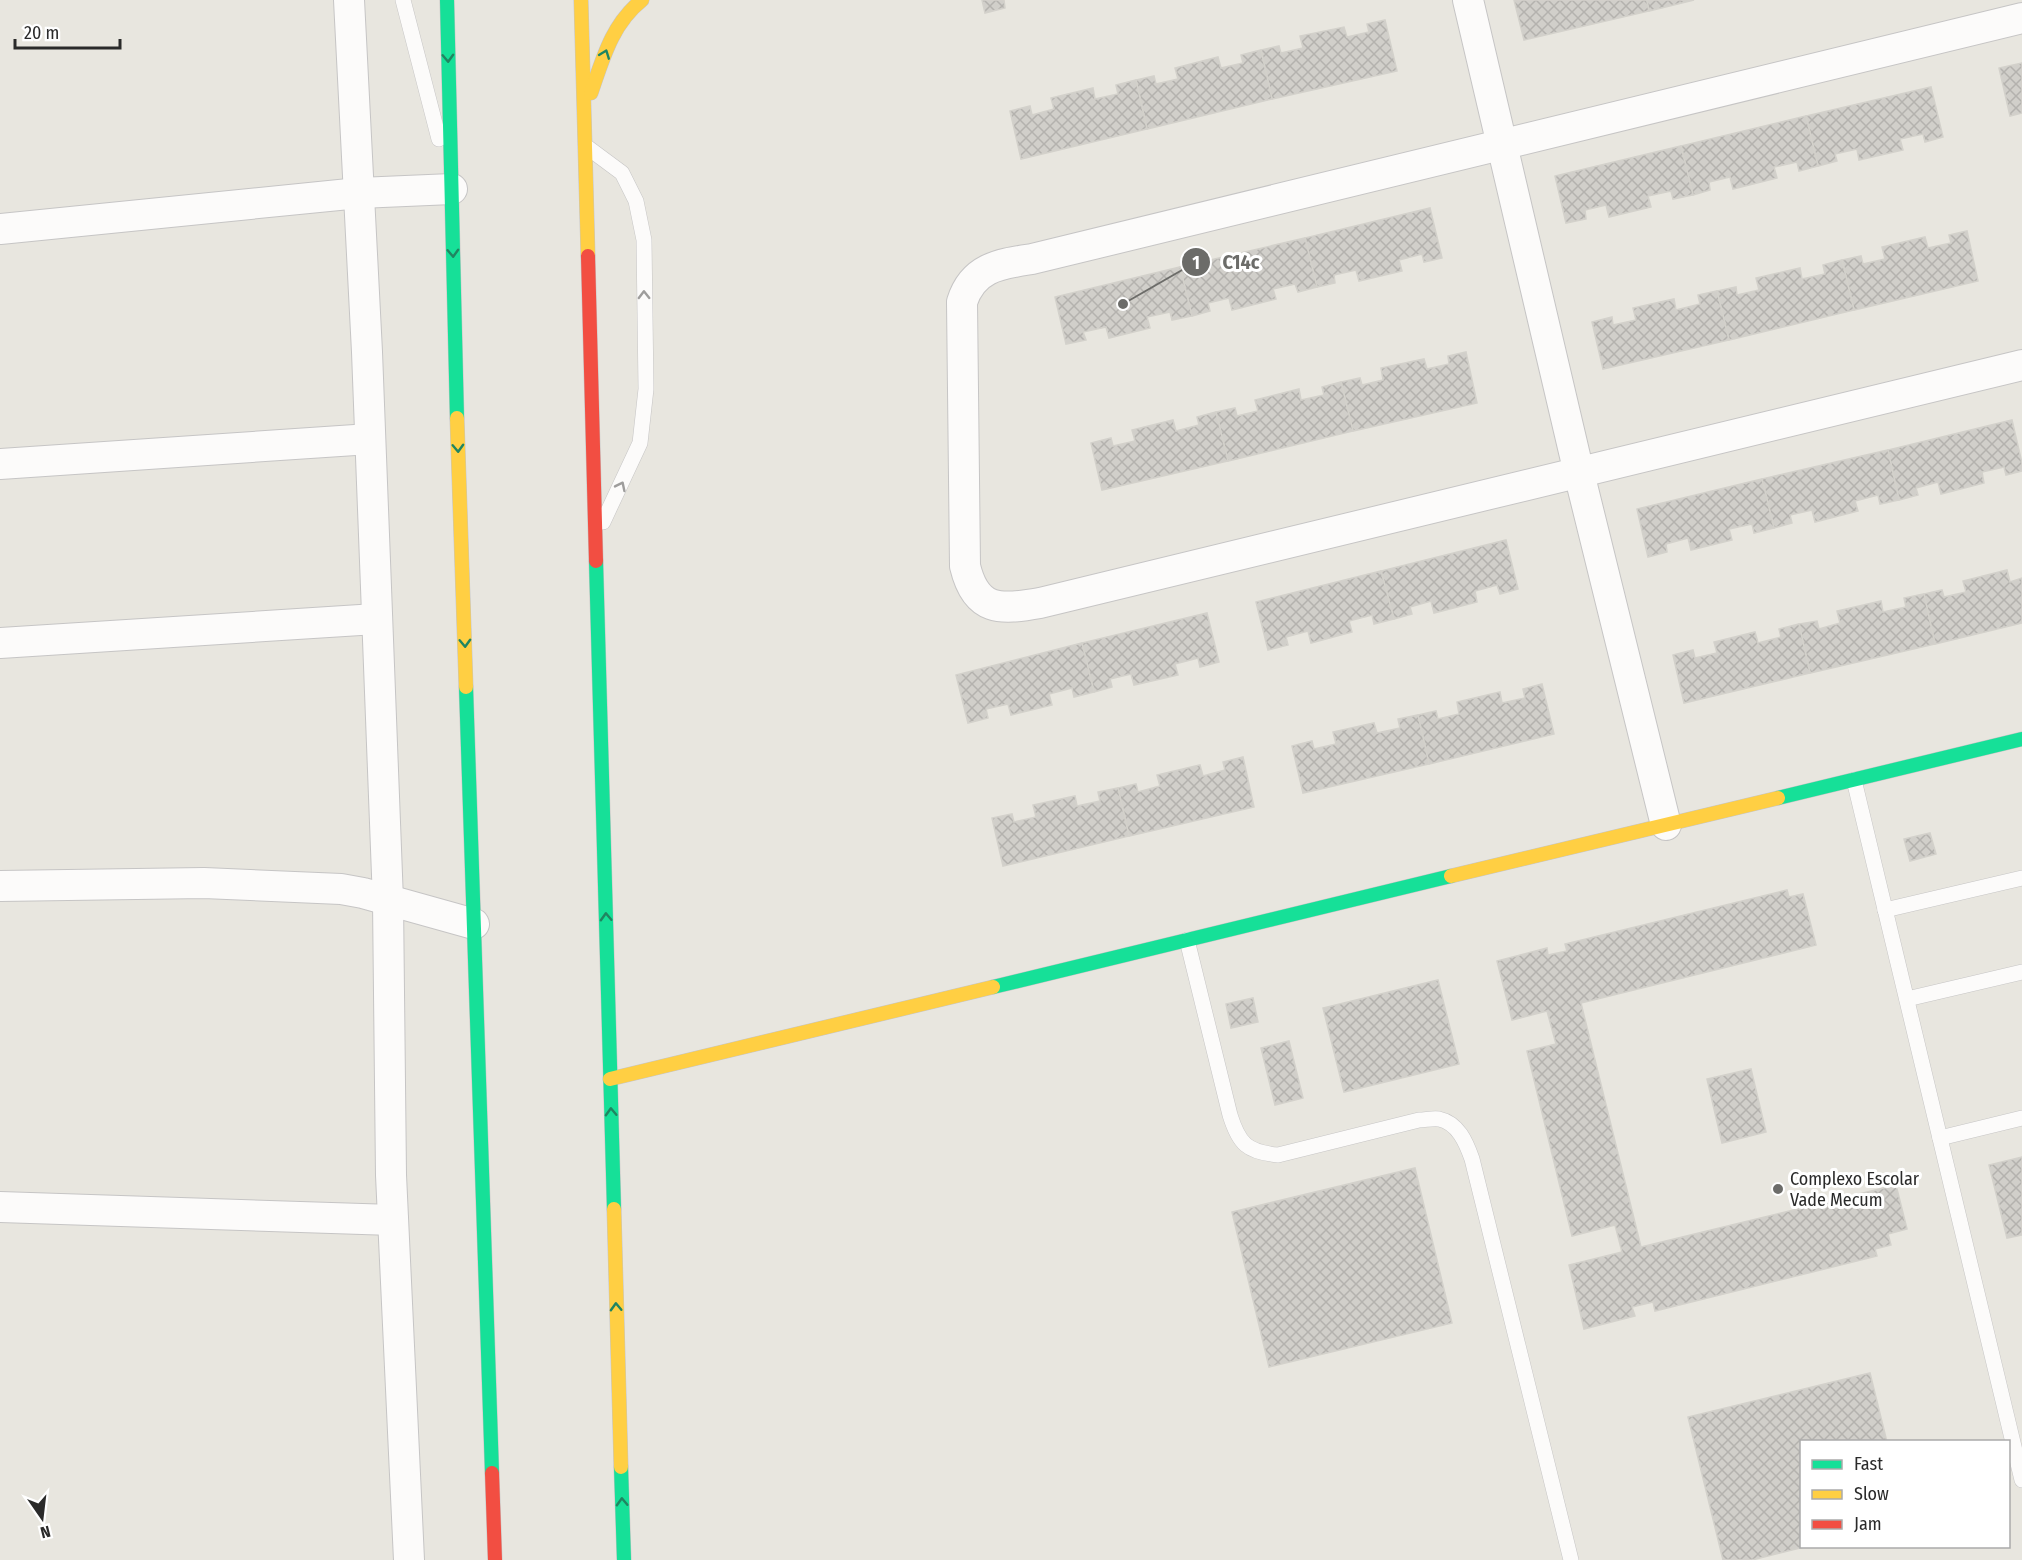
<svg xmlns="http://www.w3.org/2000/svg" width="2022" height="1560" viewBox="0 0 2022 1560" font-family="'Fira Sans Condensed',sans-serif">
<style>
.building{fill:url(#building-cross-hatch);stroke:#d3d1cb;stroke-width:1.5}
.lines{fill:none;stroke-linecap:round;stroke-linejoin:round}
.lane-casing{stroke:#c6c5c5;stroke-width:16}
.street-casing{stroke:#c6c5c5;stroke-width:32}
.fast-casing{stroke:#c6c5c5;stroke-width:15}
.slow-casing{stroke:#c6c5c5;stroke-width:15}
.jam-casing{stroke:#c6c5c5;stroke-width:15}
.lane{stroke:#fcfbfa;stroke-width:15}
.street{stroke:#fcfbfa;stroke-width:30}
.fast{stroke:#16e098;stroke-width:14}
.slow{stroke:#ffcf43;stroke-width:14}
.jam{stroke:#f24e42;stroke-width:14}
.oneway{stroke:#208561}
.oneway2{stroke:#9e9d9c}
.poi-dot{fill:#6c6c69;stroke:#fff;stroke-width:2}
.labels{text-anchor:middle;stroke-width:6;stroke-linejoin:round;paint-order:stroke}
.poi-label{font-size:18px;fill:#2a2a2a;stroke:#fff;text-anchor:start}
.leader{fill:none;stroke:#6c6c69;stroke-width:2}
.callout-dot{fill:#6c6c69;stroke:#fff;stroke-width:2}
.mark-label{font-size:18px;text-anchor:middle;font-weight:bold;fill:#fff}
.callout-label{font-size:20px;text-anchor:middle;font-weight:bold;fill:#6c6c69;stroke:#fff;stroke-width:6;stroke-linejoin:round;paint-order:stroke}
</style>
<defs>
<pattern id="building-cross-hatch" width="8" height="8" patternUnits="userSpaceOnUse" patternTransform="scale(1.5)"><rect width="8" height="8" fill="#d1cfca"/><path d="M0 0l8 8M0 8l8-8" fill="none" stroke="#b4b2ae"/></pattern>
</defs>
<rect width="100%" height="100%" fill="#e8e6df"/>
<g class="building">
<path d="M982 0H1004L1005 8 985 13Z"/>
<path d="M1514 0H1647L1649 11 1524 40Z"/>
<path d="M1647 0H1694L1649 11Z"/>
<path d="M1385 20 1397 71 1272 99 1261 50 1279 46 1281 53 1303 48 1300 36 1344 27 1347 37 1369 32 1367 24Z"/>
<path d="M1261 50 1272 99 1147 129 1136 80 1154 76 1156 84 1178 79 1175 68 1218 57 1221 68 1243 63 1241 55Z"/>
<path d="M2022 63V113L2010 116 1999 68Z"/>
<path d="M1136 80 1147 129 1021 159 1010 111 1030 106 1032 115 1054 109 1051 98 1093 88 1095 99 1118 94 1116 85Z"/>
<path d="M1931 87 1943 137 1925 142 1923 134 1900 139 1903 150 1859 160 1857 149 1835 154 1837 161 1818 166 1806 116Z"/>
<path d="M1806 116 1818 166 1799 171 1797 162 1774 167 1777 178 1733 189 1730 177 1709 182 1710 190 1693 195 1681 146Z"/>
<path d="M1681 146 1693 195 1673 199 1671 191 1648 196 1651 207 1609 217 1606 205 1585 210 1586 219 1566 223 1555 176Z"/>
<path d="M1430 208 1442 258 1424 262 1422 254 1399 260 1402 271 1359 281 1356 270 1334 275 1335 283 1317 287 1305 238Z"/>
<path d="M1967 231 1978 281 1854 310 1842 260 1861 256 1863 264 1885 259 1882 247 1925 237 1928 248 1951 243 1949 235Z"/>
<path d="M1305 238 1317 287 1298 292 1295 284 1273 289 1276 299 1232 310 1229 298 1208 303 1210 311 1192 316 1180 267Z"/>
<path d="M1842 260 1854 310 1729 340 1717 291 1736 287 1737 295 1759 290 1756 278 1800 268 1802 279 1825 274 1823 265Z"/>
<path d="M1180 267 1192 316 1172 320 1170 312 1147 317 1150 328 1109 338 1106 327 1083 332 1086 340 1066 344 1055 297Z"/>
<path d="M1717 291 1729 340 1603 369 1592 322 1612 317 1613 325 1636 320 1633 308 1674 299 1676 310 1700 304 1698 295Z"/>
<path d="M1466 352 1477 403 1353 431 1341 382 1360 378 1362 385 1383 380 1381 368 1424 359 1427 369 1449 364 1448 356Z"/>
<path d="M1341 382 1353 431 1228 461 1216 412 1235 408 1237 416 1258 411 1255 400 1299 389 1301 400 1324 395 1322 387Z"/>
<path d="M1216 412 1228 461 1102 490 1091 443 1111 438 1113 446 1135 441 1132 430 1173 420 1176 431 1199 425 1197 417Z"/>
<path d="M2012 420 2022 463V471L2006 475 2004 467 1982 472 1984 483 1941 494 1938 482 1916 488 1918 495 1899 500 1888 450Z"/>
<path d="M1888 450 1899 500 1880 504 1878 495 1855 501 1858 511 1815 522 1812 510 1790 515 1792 523 1774 528 1762 479Z"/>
<path d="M1762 479 1774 528 1754 533 1752 524 1729 529 1732 540 1691 550 1688 538 1666 544 1667 552 1648 557 1637 509Z"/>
<path d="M1506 540 1518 589 1500 594 1497 585 1475 591 1477 602 1434 613 1431 601 1410 607 1412 614 1394 619 1381 571Z"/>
<path d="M2007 570 2010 582 2022 578V623L1935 644 1924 594 1942 590 1944 597 1966 592 1963 581Z"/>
<path d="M1381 571 1394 619 1374 624 1372 615 1349 621 1352 632 1311 643 1308 631 1286 637 1288 645 1268 650 1256 602Z"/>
<path d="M1924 594 1935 644 1810 673 1799 624 1817 621 1819 629 1840 623 1837 611 1881 601 1883 612 1906 607 1904 598Z"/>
<path d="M1207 613 1219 662 1200 667 1198 658 1175 664 1178 675 1134 685 1131 674 1110 679 1112 687 1094 692 1082 643Z"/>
<path d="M1799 624 1810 673 1684 703 1673 655 1693 650 1695 658 1717 653 1714 642 1755 632 1758 643 1781 637 1779 629Z"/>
<path d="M1082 643 1094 692 1074 697 1072 688 1049 694 1052 705 1011 715 1008 704 986 709 988 718 968 723 956 675Z"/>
<path d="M1542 684 1554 734 1429 764 1418 715 1436 711 1438 719 1459 714 1457 702 1500 692 1502 703 1525 698 1523 689Z"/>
<path d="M1418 715 1429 764 1303 793 1292 746 1312 741 1314 749 1336 744 1333 732 1374 723 1377 733 1400 728 1398 719Z"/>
<path d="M1243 757 1254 807 1129 836 1118 788 1136 784 1138 792 1160 786 1157 775 1200 765 1203 776 1225 770 1223 762Z"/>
<path d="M1118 788 1129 836 1003 866 992 818 1012 814 1014 822 1036 817 1033 805 1075 796 1077 806 1100 801 1098 792Z"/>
<path d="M1930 833 1936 854 1910 861 1904 839Z"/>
<path d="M1787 890 1789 897 1803 894 1816 945 1581 1003 1641 1247 1896 1185 1907 1229 1888 1234 1891 1245 1875 1249 1877 1256 1655 1311 1653 1302 1632 1307 1635 1316 1584 1329 1569 1265 1622 1252 1615 1225 1572 1236 1527 1051 1556 1044 1547 1011 1512 1020 1497 961 1547 948 1548 955 1567 951 1565 944Z"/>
<path d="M1438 980 1459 1064 1344 1092 1323 1008Z"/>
<path d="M1253 998 1258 1022 1231 1028 1226 1004Z"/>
<path d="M1289 1041 1303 1098 1275 1105 1261 1048Z"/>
<path d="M1751 1069 1766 1132 1722 1143 1707 1079Z"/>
<path d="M2022 1157V1235L2007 1238 1989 1165Z"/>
<path d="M1415 1168 1452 1323 1269 1367 1232 1212Z"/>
<path d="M1870 1373 1887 1442H1802V1546H1808L1752 1560H1723L1688 1417Z"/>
</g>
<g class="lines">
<g class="lane-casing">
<g id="lane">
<path d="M403 0 439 139"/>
<path d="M587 147 622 173 636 201 644 240 646 389 640 443 603 522"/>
<path d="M1854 780 2022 1480"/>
<path d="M1885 910 2022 878"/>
<path d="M1187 940 1230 1115C1239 1144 1247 1152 1278 1155L1419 1120C1425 1120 1433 1118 1439 1119 1458 1123 1466 1142 1472 1159L1571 1560"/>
<path d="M1907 999 2022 972"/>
<path d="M1940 1138 2022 1118"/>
</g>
</g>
<g class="street-casing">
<g id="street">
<path d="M349 0 367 352 388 901 391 1175 409 1560"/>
<path d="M1468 0 1579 473 1666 825"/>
<path d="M2022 18 1032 259C1000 264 973 267 962 302L965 566C976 612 1000 610 1040 603L2022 365"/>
<path d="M0 229 359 193 452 189"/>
<path d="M0 464 370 439"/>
<path d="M0 643 376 619"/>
<path d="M0 886 204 883 341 889 363 893 474 924"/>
<path d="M0 1207 393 1220"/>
</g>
</g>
<g class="fast-casing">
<g id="fast">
<path d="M447 0 457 418"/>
<path d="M596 561 614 1209"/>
<path d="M466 687 492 1473"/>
<path d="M1778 798 2022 739"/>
<path d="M993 987 1451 876"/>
<path d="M621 1467 624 1560"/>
</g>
</g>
<g class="slow-casing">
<g id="slow">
<path d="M581 0 588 256"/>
<path d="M591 93C603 58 612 24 642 0"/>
<path d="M457 418 466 687"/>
<path d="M1451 876 1778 798"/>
<path d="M610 1079 993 987"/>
<path d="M614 1209 621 1467"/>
</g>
</g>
<g class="jam-casing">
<g id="jam">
<path d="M588 256 596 561"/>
<path d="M492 1473 495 1560"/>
</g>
</g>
<use href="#lane" class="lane"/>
<use href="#street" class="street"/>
<use href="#fast" class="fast"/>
<use href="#slow" class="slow"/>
<use href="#jam" class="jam"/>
</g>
<defs><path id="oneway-chevron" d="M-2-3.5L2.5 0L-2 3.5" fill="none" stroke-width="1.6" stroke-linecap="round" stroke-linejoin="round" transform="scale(1.5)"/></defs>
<g class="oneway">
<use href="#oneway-chevron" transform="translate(605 54) rotate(-69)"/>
<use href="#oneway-chevron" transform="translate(448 58) rotate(88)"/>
<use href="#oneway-chevron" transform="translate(453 253) rotate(88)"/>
<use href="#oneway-chevron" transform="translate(458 448) rotate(88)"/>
<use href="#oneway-chevron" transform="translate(465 643) rotate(88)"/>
<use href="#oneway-chevron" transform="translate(606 917) rotate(-92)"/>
<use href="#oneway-chevron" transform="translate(611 1112) rotate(-92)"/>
<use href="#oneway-chevron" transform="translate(616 1307) rotate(-92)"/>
<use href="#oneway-chevron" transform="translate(622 1502) rotate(-92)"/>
</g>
<g class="oneway2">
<use href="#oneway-chevron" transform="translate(644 295) rotate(-91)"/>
<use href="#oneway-chevron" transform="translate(621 486) rotate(-64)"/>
</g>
<circle class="poi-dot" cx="1778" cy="1189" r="6"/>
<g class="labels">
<g class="poi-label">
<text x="1790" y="1185">Complexo Escolar<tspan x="1790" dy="21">Vade Mecum</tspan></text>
</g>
</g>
<path class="leader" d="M1123 304L1196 262"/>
<g class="callout-dot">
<circle cx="1123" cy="304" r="6"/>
<circle cx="1196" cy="262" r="15"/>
</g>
<g class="mark-label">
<text x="1196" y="269">1</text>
</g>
<g class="callout-label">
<text x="1241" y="269">C14c</text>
</g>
<rect x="1800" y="1440" width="210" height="108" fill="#ffffff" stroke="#aaaaaa" stroke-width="1.5"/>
<rect x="1812" y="1460" width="30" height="9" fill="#16e098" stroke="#aaaaaa" stroke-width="1.5"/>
<text x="1854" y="1470" font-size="18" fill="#2a2a2a">Fast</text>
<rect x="1812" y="1490" width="30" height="9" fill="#ffcf43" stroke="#aaaaaa" stroke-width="1.5"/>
<text x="1854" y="1500" font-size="18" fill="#2a2a2a">Slow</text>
<rect x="1812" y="1520" width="30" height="9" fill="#f24e42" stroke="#aaaaaa" stroke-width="1.5"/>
<text x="1854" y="1530" font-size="18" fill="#2a2a2a">Jam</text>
<g transform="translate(42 1518) rotate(166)" stroke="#ffffff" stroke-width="4.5" paint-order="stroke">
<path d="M0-4.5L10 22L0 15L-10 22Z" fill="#2a2a2a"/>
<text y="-9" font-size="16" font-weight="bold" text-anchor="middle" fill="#2a2a2a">N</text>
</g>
<path d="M15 39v9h105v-9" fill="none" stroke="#2a2a2a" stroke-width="3"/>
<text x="24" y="39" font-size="18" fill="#2a2a2a" stroke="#ffffff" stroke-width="4.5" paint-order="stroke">20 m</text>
</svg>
